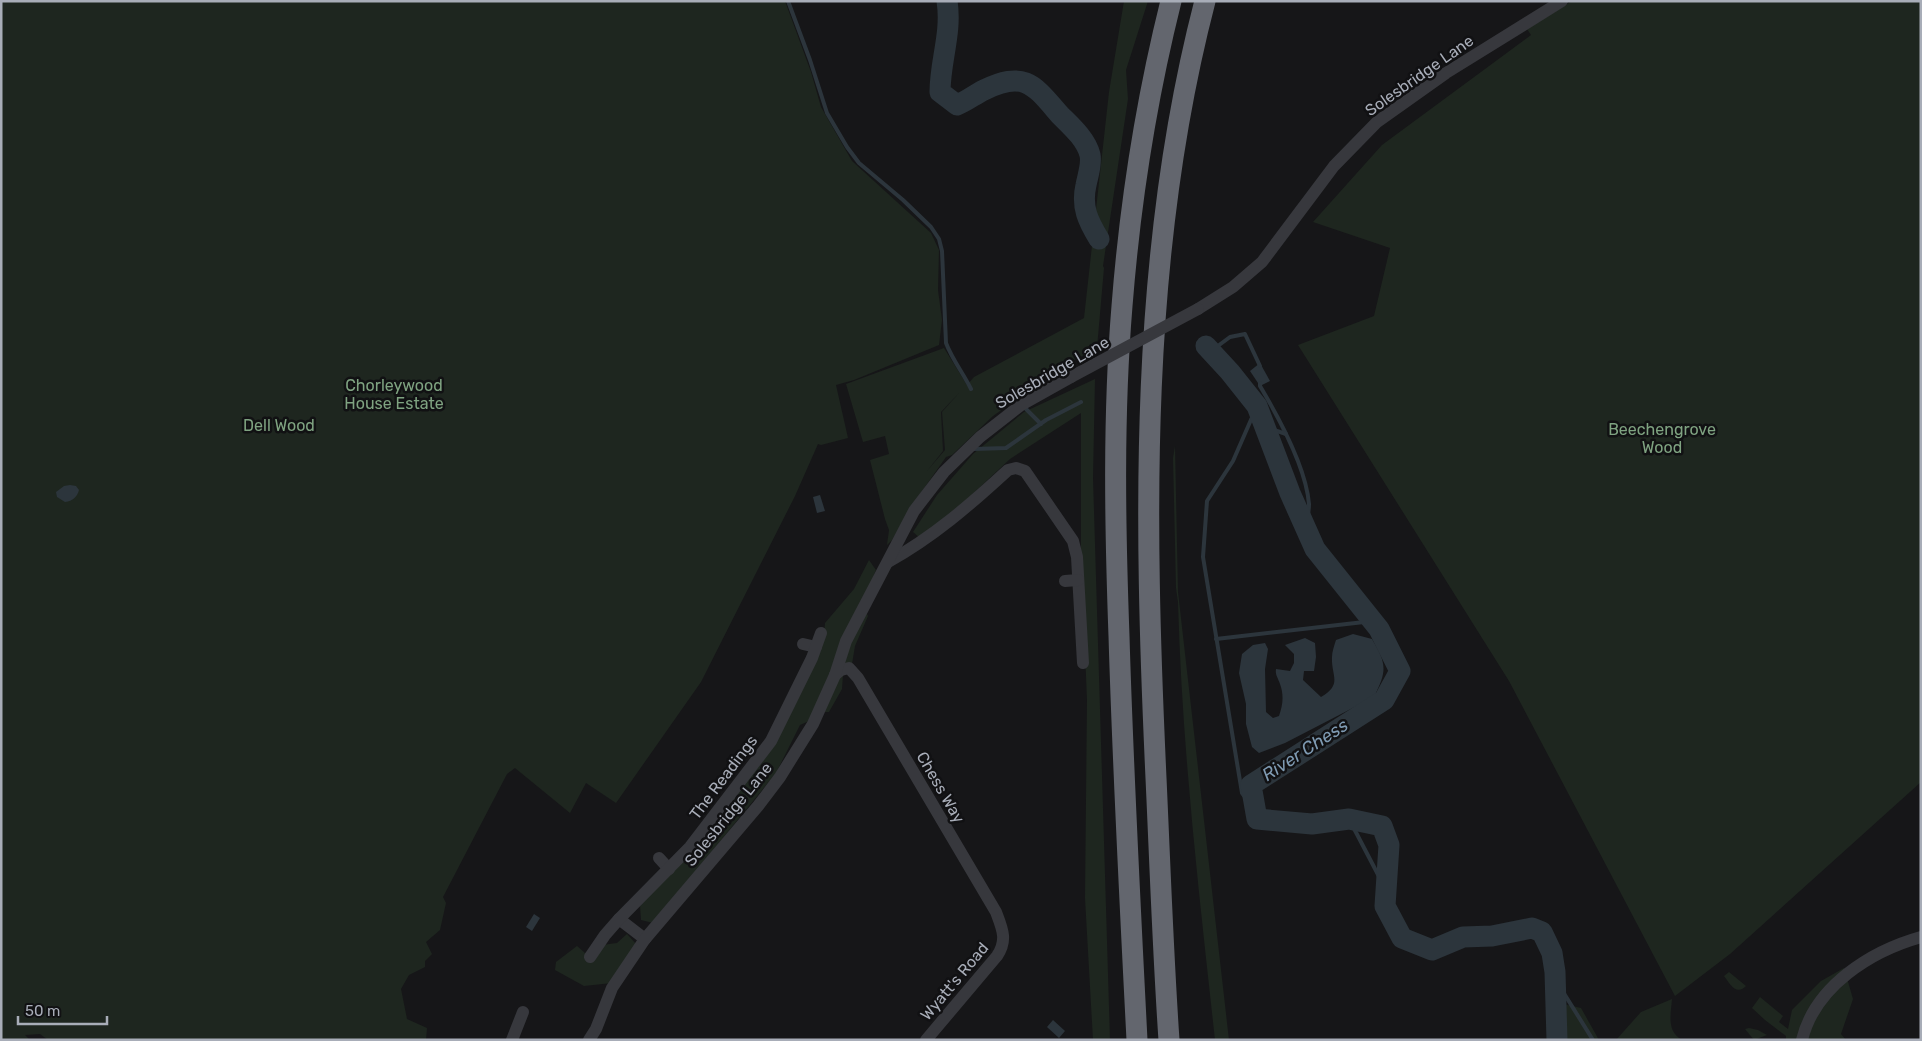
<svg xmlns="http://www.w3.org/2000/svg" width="1922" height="1041" viewBox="0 0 1922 1041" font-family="Rubik,sans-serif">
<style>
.green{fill:#1e261f;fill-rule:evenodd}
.water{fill:#2c353c}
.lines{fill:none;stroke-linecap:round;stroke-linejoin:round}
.stream{stroke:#2c353c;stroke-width:4}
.river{stroke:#2c353c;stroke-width:21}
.street{stroke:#37383d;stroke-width:12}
.highway{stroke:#63666e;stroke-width:21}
.street-bridge{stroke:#37383d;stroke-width:12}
.labels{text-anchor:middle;stroke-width:5;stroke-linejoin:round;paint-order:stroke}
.street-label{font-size:16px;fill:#a8adb8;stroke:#111113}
.park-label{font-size:16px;fill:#7fa381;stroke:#111113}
.water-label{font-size:18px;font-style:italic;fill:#7f9bb3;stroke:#111113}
</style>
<rect width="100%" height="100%" fill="#161618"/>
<g class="green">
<path d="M1 1H785L811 72 821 107 852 161 931 233 939 250 938 290 942 320 939 345 854 380 836 385 848 438 821 445 818 444 795 496 701 682 616 803 586 783 570 813 515 768 507 774 443 897 446 903 440 930 426 942 432 954 425 961V967L409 975 401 989 407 1019 427 1028 426 1040H48L40 1034 25 1035 30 1040H1Z"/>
<path d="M1124 1H1148L1126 70 1128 99 1103 266 1104 268 1097 348 1043 377 1038 384 993 416 952 455 946 457 913 504 892 540 887 545 889 530 885 519 870 460 889 454 885 436 863 442 846 384 944 348 967 385 974 377 1084 318 1109 92ZM959 393 942 412 945 450 927 471 943 451 941 412Z"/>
<path d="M1572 1H1921V782L1730 954 1675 996 1509 681 1298 345 1374 316 1390 248 1313 222 1382 145 1531 35 1527 29Z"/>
<path d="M1095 379 1093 478 1110 1040H1093L1085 898 1087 700 1081 555V413L1010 459 948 517 920 538 913 532 937 495 973 454 1024 412Z"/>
<path d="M1175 446 1178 592 1229 1040H1215C1199 894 1182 749 1178 602L1176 588 1173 458Z"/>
<path d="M869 560 876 570 862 604 868 616 855 646 852 664 843 674 842 689 829 712H820L809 721 800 725 776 773 653 923 641 920 640 905 773 743 824 636 825 623 854 589Z"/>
<path d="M627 934 636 944 612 983 584 986 555 970 556 962 577 946 585 953 602 945 617 943Z"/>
<path d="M1844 968 1853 999 1841 1034 1846 1040H1786V1036L1765 1020 1752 1008 1760 997 1783 1016 1779 1022 1788 1029 1792 1010 1821 981Z"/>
<path d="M1729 972 1746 986C1736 996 1730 984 1724 976Z"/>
<path d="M1672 999C1671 1014 1666 1031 1682 1040H1616L1641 1012Z"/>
<path d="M1559 1003 1581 1008 1599 1040H1560Z"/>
<path d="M1749 1028 1758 1030 1767 1035 1754 1040 1745 1029Z"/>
</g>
<g class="water">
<path d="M1260 363 1270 381 1260 386 1250 371Z"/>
<path d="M70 485 76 486 79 490C77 497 73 501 65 502L57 497 56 492 64 486Z"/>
<path d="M820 495 825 511 817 513 813 497Z"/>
<path d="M1353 634 1372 639C1387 664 1387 671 1374 697L1285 743 1259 753 1252 747 1246 724V704L1239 673 1242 654 1253 645 1265 643 1268 649 1265 669 1266 712 1273 718 1279 716C1283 705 1284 695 1280 684 1278 678 1275 675 1276 669L1290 671 1294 663V654L1285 645 1305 638 1315 643 1316 657 1314 671H1304L1303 680 1321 697C1343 684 1331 676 1332 657 1332 652 1334 646 1336 640Z"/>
<path d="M534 914 540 918 532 931 526 927Z"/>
<path d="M1053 1020 1065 1031 1059 1038 1047 1027Z"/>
</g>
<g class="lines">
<g class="stream">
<path d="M788 1 810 60 827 113 847 147 859 163 903 200 931 227 939 239 942 251 946 343C952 359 963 373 971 389"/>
<path d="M1211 351 1230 337 1245 334 1260 366"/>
<path d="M1260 383V386C1279 418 1306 467 1309 504 1309 512 1307 520 1306 528"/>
<path d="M1023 406 1041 424"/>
<path d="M1265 427 1286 434"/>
<path d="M974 449 1006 448 1046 420 1081 402"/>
<path d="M1216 639 1373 621"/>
<path d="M1255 810 1242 793 1203 557 1207 501 1233 461 1257 406"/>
<path d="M1349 819 1385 888"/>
<path d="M1555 979 1593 1040"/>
</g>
<g class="river">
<path d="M947 1C952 33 940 61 940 92L957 105C967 101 974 95 984 90 1025 70 1034 85 1060 115 1071 126 1086 139 1090 155 1092 164 1088 175 1086 185 1081 207 1088 221 1099 239"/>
<path d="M1206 346 1230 372 1257 406 1290 493 1315 549 1379 629 1400 671 1384 700 1251 785 1257 819 1312 824 1349 819 1382 826 1389 845 1385 906 1402 938 1432 950 1463 937 1492 936 1532 928 1542 932 1552 953 1555 972 1557 1040"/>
</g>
<g class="street">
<path d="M1198 309 1233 287 1262 262 1334 166 1377 122 1446 73 1562 1"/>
<path d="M888 562C933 537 970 505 1008 470L1016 468 1025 471 1073 541 1077 557 1083 663"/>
<path d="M1065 581 1078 580"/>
<path d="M803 644 816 647"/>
<path d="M835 675 841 670 849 668 858 678 996 912C1002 928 1008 940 997 956L926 1040"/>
<path d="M659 858 669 869"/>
<path d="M619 919 645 939"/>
<path d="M590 957 605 935 619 919 690 847 771 741 812 658 821 633"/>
<path d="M512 1040 523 1012"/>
<path d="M589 1040 596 1029 612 988 645 939 758 806 780 777 813 724 835 675 846 641 914 511 944 472 980 437 1021 405 1071 377"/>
<path d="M1802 1040C1815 986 1871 951 1921 937"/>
</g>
<g class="highway">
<path d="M1137 1040C1130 905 1123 771 1119 636 1115 526 1113 416 1122 306 1130 204 1146 101 1171 1"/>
<path d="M1169 1040C1163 953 1160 865 1156 778 1144 519 1139 254 1205 1"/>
</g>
<path class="street-bridge" d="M1071 377 1198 309"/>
</g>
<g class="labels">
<g class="street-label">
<text transform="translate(1419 75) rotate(-35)" y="6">Solesbridge Lane</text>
<text transform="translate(1052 372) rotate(-30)" y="6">Solesbridge Lane</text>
<text transform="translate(723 777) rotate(-53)" y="6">The Readings</text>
<text transform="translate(941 787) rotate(60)" y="6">Chess Way</text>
<text transform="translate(728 814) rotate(-51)" y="6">Solesbridge Lane</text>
<text transform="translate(954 981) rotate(-50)" y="6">Wyatt's Road</text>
</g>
<g class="park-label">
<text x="394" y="391">Chorleywood<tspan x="394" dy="18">House Estate</tspan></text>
<text x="279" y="431">Dell Wood</text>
<text x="1662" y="435">Beechengrove<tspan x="1662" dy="18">Wood</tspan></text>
</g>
<g class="water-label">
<text transform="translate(1305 750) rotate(-33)" y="6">River Chess</text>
</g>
</g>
<rect width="1922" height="1041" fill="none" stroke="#a8adb8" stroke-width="5"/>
<path d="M18 1016v8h89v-8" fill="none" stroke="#a8adb8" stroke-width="2.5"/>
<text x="25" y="1016" font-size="15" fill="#a8adb8" stroke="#111113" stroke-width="4" paint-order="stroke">50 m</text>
</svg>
